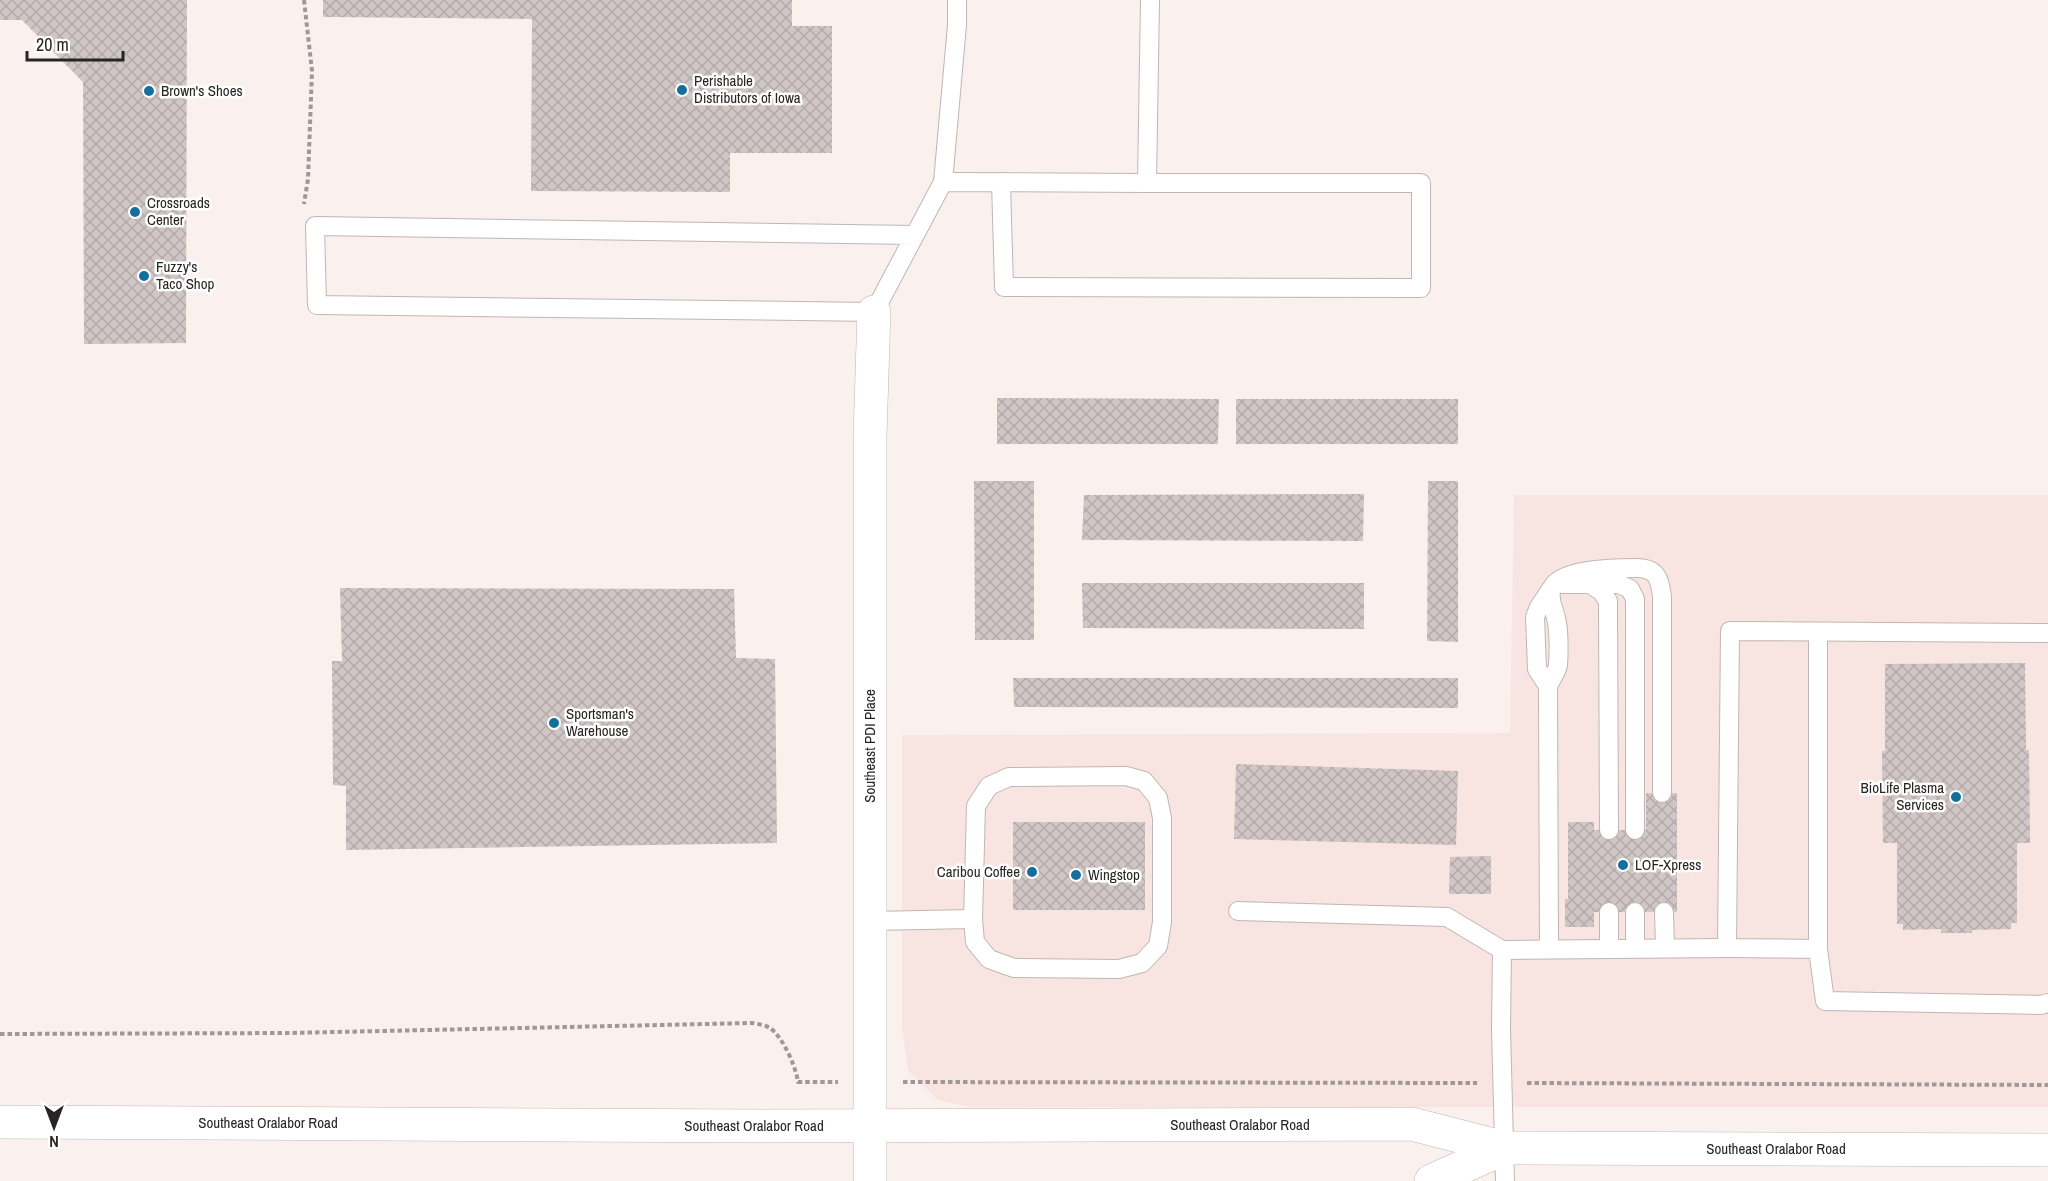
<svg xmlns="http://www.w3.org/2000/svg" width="2048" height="1181" viewBox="0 0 2048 1181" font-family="'Archivo Narrow',sans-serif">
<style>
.built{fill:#f8e5e2}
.building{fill:url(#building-cross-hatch)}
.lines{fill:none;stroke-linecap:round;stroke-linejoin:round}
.lane-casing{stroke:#bfb6b5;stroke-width:20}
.street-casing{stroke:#bfb6b5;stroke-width:34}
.primary-casing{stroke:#bfb6b5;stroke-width:34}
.path{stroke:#9f9897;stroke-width:4;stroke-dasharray:4.5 3;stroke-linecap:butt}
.lane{stroke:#fff;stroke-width:18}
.street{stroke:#fff;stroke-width:33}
.primary{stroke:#fff;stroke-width:33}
.poi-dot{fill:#146e9e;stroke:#fff;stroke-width:2}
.labels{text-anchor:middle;stroke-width:5;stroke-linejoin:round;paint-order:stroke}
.poi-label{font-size:15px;fill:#272423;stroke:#fff;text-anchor:start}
.street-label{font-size:15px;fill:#272423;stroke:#fff}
</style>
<defs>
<pattern id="building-cross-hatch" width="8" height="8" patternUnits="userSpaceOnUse" patternTransform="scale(1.5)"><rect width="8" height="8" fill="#d0c6c5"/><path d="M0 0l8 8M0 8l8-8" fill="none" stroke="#b3aaa9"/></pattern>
</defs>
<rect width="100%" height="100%" fill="#faf1ef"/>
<path class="built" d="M1514 495H2048V1107H970L938 1100 908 1071 902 1026V735L1510 733Z"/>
<g class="building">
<path d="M0 0H187L186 343 84 344 83 82 22 20H0Z"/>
<path d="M323 0H792V26H832V153H730V192L531 191 532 19 323 17Z"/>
<path d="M997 398 1219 399 1218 444H997Z"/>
<rect x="1236" y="399" width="222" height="45"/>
<path d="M974 481H1034V640H975Z"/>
<path d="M1428 481H1458V642L1427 641Z"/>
<path d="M1364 494 1363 541 1082 540 1084 495Z"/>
<path d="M1082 583H1364V629L1083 628Z"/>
<path d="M340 588 734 589 736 658 775 659 777 843 346 850V786L333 785 332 661H342Z"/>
<path d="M2025 663 2026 750H2029L2030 843H2017V923H2011V929L1972 930V933H1941V929L1903 930V924H1897V843H1883L1882 751H1885V664Z"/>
<path d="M1013 678H1458V708L1014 707Z"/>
<path d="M1236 764 1458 771 1456 845 1234 839Z"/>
<path d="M1646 793H1677V912H1594V927H1565V899H1568V822H1594V830H1646Z"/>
<rect x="1013" y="822" width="132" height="88"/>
<path d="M1491 856V894H1449L1450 857Z"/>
</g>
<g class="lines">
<g class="lane-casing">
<g id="lane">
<path d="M943 182 957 25V0"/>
<path d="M1001 182 1004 287 1421 288V183H1147"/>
<path d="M914 235 315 226 317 305 874 312 943 182 1147 183 1150 0"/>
<path d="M1588 583 1601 591 1608 601 1609 830"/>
<path d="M1562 584H1619L1630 589 1635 599V830"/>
<path d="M2048 633 1730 631 1727 948 1818 949 1825 1001 2041 1005 2048 1003"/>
<path d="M1548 686 1537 669 1535 617 1539 607 1551 589"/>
<path d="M1126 776 1144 781 1158 798 1162 818V922L1158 946 1142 963 1119 969 1014 968 989 959 975 942 973 919 976 806 989 786 1009 777Z"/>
<path d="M1238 911 1447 917 1502 950"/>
<path d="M1609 912V949"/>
<path d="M1635 912V948"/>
<path d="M1664 912 1665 948"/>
<path d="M870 921 973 919"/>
<path d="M1549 949 1548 686C1551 679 1557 672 1558 665 1559 653 1559 629 1556 618 1554 608 1549 602 1551 591 1555 568 1618 568 1636 568 1657 568 1660 579 1662 597V793"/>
<path d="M1818 949V632"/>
<path d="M1505 1181 1501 1029 1502 950 1727 948"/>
</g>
</g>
<g class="street-casing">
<path id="street" d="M870 1181V436L874 312"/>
</g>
<g class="primary-casing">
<g id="primary">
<path d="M0 1122 760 1126 1412 1124 1505 1148 2048 1150"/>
<path d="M1431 1181 1505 1148"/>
</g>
</g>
<g class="path">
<path d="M304 0 312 71 308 179 304 204"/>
<path d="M0 1034 289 1033 752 1023C758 1024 765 1025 770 1028 783 1037 796 1067 798 1082H838"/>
<path d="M903 1082 1477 1083"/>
<path d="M1527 1083 2048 1085"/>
</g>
<use href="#lane" class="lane"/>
<use href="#street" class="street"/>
<use href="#primary" class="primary"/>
</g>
<g class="poi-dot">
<circle cx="682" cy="90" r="6"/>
<circle cx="149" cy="91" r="6"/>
<circle cx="135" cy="212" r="6"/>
<circle cx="144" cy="276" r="6"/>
<circle cx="554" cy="723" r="6"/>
<circle cx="1956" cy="797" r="6"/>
<circle cx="1623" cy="865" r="6"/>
<circle cx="1032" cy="872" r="6"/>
<circle cx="1076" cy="875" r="6"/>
</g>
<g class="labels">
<g class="poi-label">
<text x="694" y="86">Perishable<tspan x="694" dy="17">Distributors of Iowa</tspan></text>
<text x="161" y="96">Brown's Shoes</text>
<text x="147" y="208">Crossroads<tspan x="147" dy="17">Center</tspan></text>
<text x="156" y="272">Fuzzy's<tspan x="156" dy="17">Taco Shop</tspan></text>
<text x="566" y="719">Sportsman's<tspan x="566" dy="17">Warehouse</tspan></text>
<text x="1944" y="793" text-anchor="end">BioLife Plasma<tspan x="1944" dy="17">Services</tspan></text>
<text x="1635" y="870">LOF-Xpress</text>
<text x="1020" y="877" text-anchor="end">Caribou Coffee</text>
<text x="1088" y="880">Wingstop</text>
</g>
<g class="street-label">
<text transform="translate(870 746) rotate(-90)" y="5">Southeast PDI Place</text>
<text x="268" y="1128">Southeast Oralabor Road</text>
<text x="1240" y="1130">Southeast Oralabor Road</text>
<text x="754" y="1131">Southeast Oralabor Road</text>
<text x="1776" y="1154">Southeast Oralabor Road</text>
</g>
</g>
<g transform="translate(54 1127) rotate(180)" stroke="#ffffff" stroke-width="4.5" paint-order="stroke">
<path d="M0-4.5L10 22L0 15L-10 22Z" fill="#272423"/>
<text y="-9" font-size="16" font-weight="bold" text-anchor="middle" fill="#272423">N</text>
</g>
<path d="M27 51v9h96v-9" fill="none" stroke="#272423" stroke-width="3"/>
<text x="36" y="51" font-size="18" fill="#272423" stroke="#ffffff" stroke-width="4.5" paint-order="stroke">20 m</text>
</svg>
